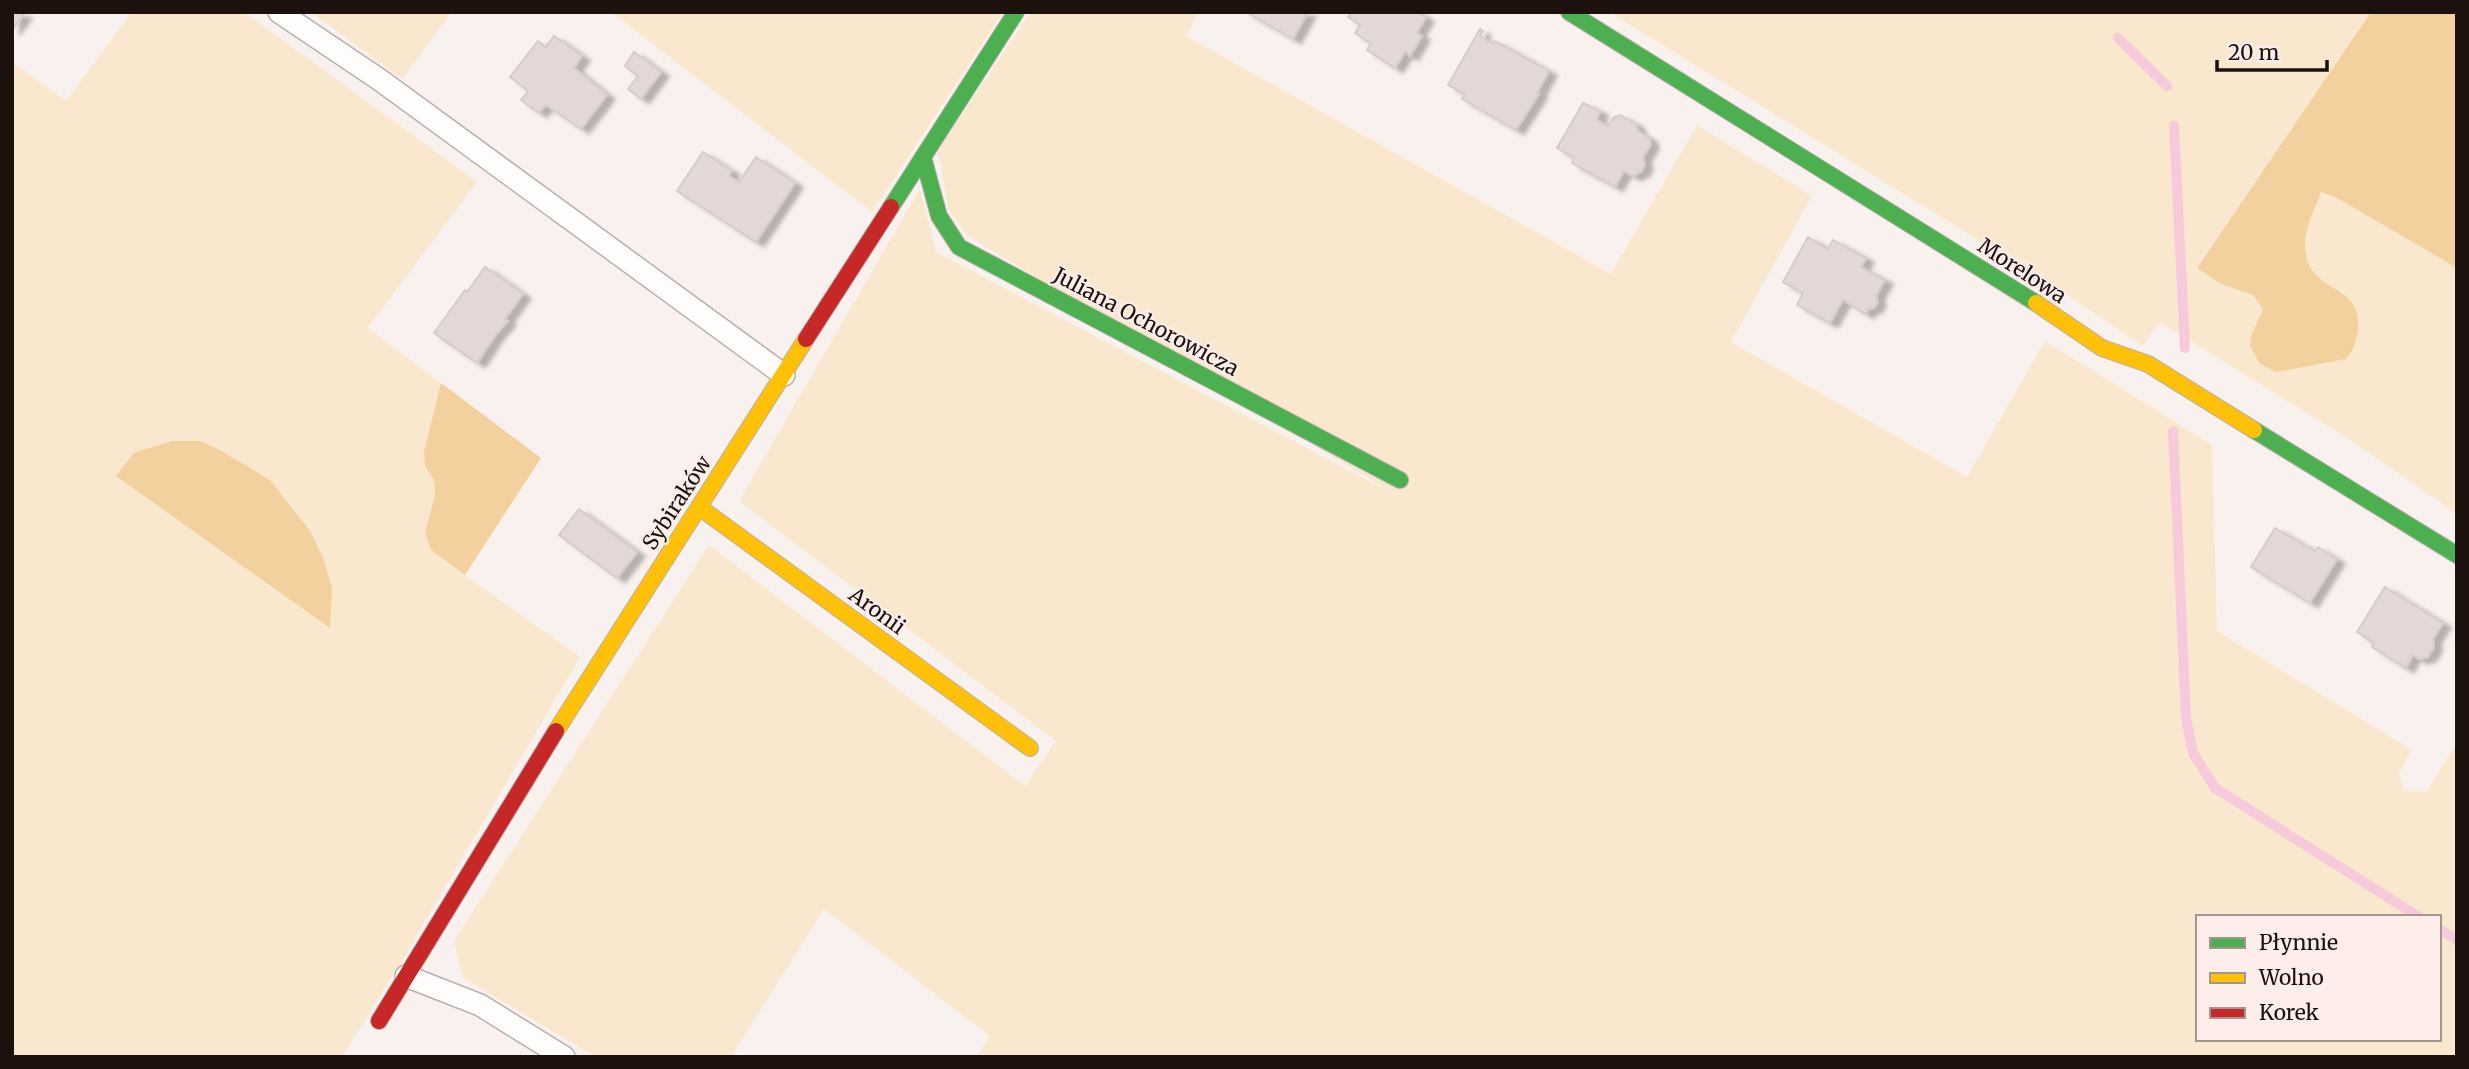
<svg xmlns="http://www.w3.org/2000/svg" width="2469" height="1069" viewBox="0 0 2469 1069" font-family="Merriweather,serif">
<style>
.green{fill:#f9e7ce;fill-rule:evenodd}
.forest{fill:#f2d19e}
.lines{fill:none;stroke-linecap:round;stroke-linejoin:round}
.stream{stroke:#f6cada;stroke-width:10}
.building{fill:#e3d8d7;stroke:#d6ccca;stroke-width:2;filter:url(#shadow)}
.lane-casing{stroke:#bab0ad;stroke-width:24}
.fast-casing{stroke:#bab0ad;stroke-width:18}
.slow-casing{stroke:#bab0ad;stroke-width:18}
.jam-casing{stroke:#bab0ad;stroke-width:18}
.lane{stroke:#fefdfc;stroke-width:21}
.fast{stroke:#4caf50;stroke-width:16}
.slow{stroke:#ffc107;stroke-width:16}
.jam{stroke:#c62828;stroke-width:16}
.labels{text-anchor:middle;stroke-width:5;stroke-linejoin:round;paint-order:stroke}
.street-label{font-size:21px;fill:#1d110d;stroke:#fdeeea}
</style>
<defs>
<filter id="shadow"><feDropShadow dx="8" dy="4.5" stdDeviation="2" flood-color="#0004"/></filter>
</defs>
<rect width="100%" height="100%" fill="#f9f1ee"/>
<g class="green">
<path d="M132 12H244L477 182 368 328 441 383 424 451 425 466 434 480 435 495 425 532 438 556 580 657 401 962 342 1057H12V62L66 101ZM117 476 270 480 311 532 323 558 330 627Z"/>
<path d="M311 12H452L402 79Z"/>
<path d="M611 12H1003L872 212Z"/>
<path d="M1031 12H1199L1186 36 1611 274 1697 125 1812 196 1731 342 1967 477 2045 341 2212 445 2217 631 2412 750 2398 774 2405 791 2426 792 2457 744V1057H977L990 1036 824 909 731 1057H596L463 978 454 941 709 545 1025 786 1056 741 739 501 920 189 936 252 1401 498 968 236 949 210 938 150ZM2198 917H2439V1039H2198Z"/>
<path d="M1609 12H2371L2197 267 2221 284 2253 295 2263 309 2251 336 2346 293C2337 289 2323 284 2316 277 2293 252 2311 219 2320 192L2337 198 2457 268V514L2349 439 2160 322 2143 346 2064 293Z"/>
</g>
<g class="forest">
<path d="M2371 12H2457V268L2337 198 2321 192C2312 216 2298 240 2309 265 2321 290 2355 288 2358 319 2358 325 2359 329 2357 335 2355 344 2352 353 2346 359L2276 372 2259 363 2250 345 2251 336 2263 309 2253 295 2221 284 2197 268Z"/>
<path d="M441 383 541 458 465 575 431 550 425 532 435 495 434 480 425 466 424 451Z"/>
<path d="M172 441H200L220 450 270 480 311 532 323 558 332 588 330 628 116 476 134 453Z"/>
</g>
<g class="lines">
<g class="stream">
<path d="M2118 38 2167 86"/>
<path d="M2174 126 2185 348"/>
<path d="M2173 431 2186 718 2193 753 2215 788 2419 917"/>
<path d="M2439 929 2457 940"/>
</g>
</g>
<g class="building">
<path d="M12 12 24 14 12 30Z"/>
<path d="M1246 12H1308L1293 39Z"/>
<path d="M1352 12H1418L1426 17 1417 33 1422 36 1410 56 1405 52 1395 68 1367 50 1371 44 1355 33 1360 25 1348 17Z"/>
<path d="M1480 29 1483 31 1480 36 1494 44 1495 41 1549 71 1537 93 1539 94 1516 130 1462 99 1465 94 1448 85Z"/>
<path d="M554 36 582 56 574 68 607 95 581 129 546 105 539 113 521 100 528 91 510 77 538 41 546 47Z"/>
<path d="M634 52 661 72 641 99 628 89 638 76 625 66Z"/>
<path d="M1583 103 1600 111 1597 120 1608 126 1614 117 1620 115 1636 124 1638 131 1649 138 1651 144 1643 158 1645 165 1641 172 1633 176 1624 171 1615 187 1572 163 1574 158 1557 148Z"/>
<path d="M703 152 732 171 729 176 739 182 756 157 795 183 756 242 677 191Z"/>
<path d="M1808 237 1828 249 1833 240 1866 258 1861 267 1885 280 1876 296 1878 302 1874 308 1869 309 1866 314 1843 300 1830 323 1797 305 1803 293 1783 282Z"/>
<path d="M485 267 523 294 505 319 508 321 497 333 477 363 434 333 465 290 467 292Z"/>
<path d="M579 509 637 552 617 578 559 535Z"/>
<path d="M2275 528 2315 551 2318 547 2337 559 2310 603 2251 567Z"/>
<path d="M2385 587 2443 623 2433 639 2434 647 2428 657 2419 659 2413 655 2406 668 2372 647 2374 643 2357 632Z"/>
</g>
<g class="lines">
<g class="lane-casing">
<g id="lane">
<path d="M279 12 380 80 784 375"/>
<path d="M406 976 480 1005 564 1057"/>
</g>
</g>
<g class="fast-casing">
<g id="fast">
<path d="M1569 12 2036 303"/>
<path d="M923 157 939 216 959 247 1400 480"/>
<path d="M891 207 1016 12"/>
<path d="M2254 430 2457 555"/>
</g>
</g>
<g class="slow-casing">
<g id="slow">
<path d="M2036 303 2102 348 2148 364 2254 430"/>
<path d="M699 507 1030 748"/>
<path d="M556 731 806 339"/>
</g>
</g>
<g class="jam-casing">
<g id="jam">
<path d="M806 339 891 207"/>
<path d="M379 1021 556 731"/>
</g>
</g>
<use href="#lane" class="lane"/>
<use href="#fast" class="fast"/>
<use href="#slow" class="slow"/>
<use href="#jam" class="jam"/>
</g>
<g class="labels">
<g class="street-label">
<text transform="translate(2022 271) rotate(33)" y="7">Morelowa</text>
<text transform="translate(1146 322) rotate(28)" y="7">Juliana Ochorowicza</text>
<text transform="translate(677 503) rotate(-57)" y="7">Sybiraków</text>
<text transform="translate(877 611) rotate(36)" y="7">Aronii</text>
</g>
</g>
<rect width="2469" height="1069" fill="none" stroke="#1d110d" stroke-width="28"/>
<rect x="2196" y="915" width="245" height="126" fill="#fdeeea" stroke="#a39692" stroke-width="2"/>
<rect x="2210" y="938" width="35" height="10" fill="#4caf50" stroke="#a39692" stroke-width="2"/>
<text x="2259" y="950" font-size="21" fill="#1d110d">Płynnie</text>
<rect x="2210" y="973" width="35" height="10" fill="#ffc107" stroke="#a39692" stroke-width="2"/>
<text x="2259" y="985" font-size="21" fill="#1d110d">Wolno</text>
<rect x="2210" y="1008" width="35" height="10" fill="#c62828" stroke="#a39692" stroke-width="2"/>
<text x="2259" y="1020" font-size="21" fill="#1d110d">Korek</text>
<path d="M2217 60v10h110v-10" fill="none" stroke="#1d110d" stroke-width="3.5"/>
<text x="2228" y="60" font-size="21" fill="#1d110d" stroke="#fdeeea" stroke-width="5" paint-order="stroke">20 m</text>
</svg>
